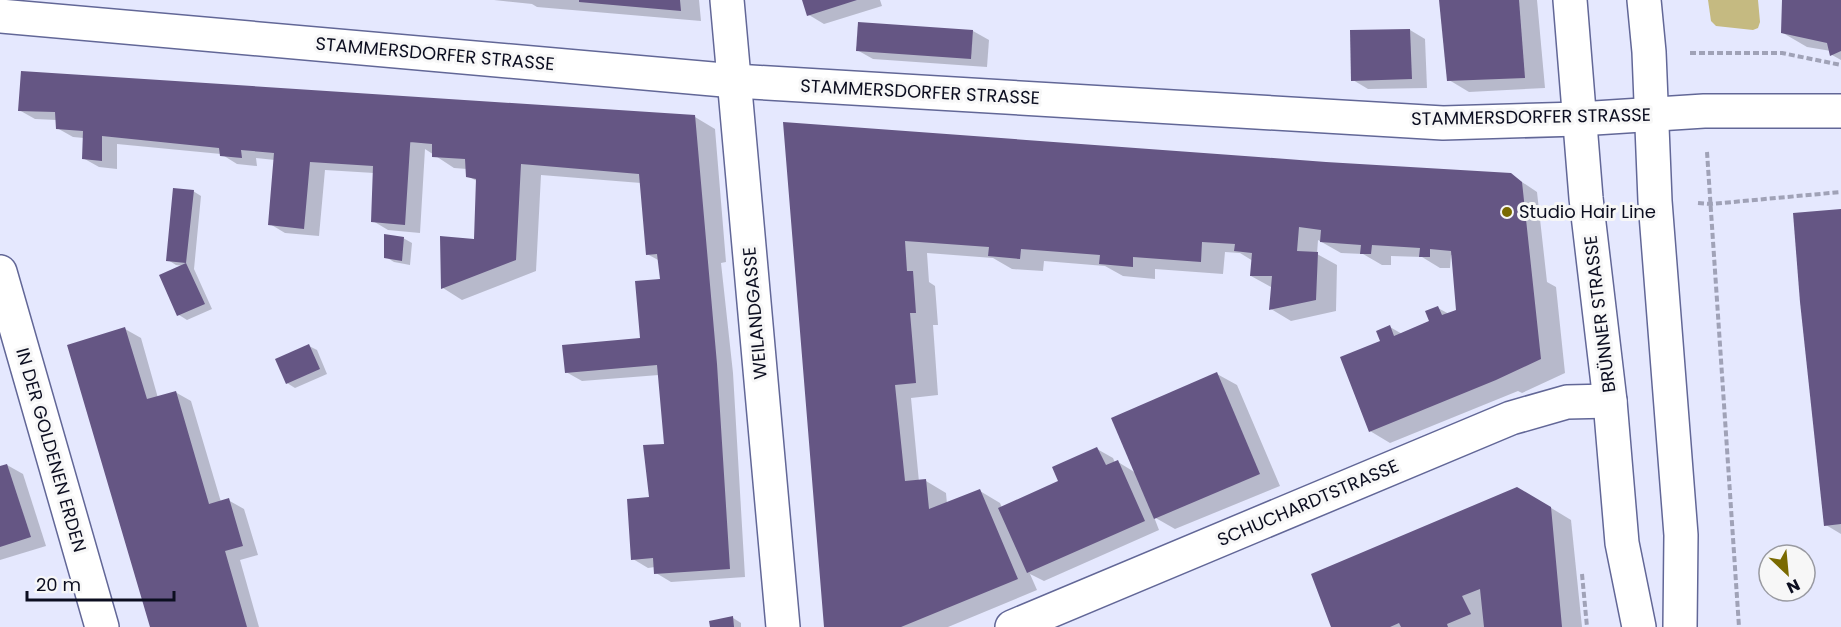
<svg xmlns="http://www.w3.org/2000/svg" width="1841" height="627" viewBox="0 0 1841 627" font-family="Poppins,sans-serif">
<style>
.green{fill:#c5ba81}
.shadow{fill:#0003}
.building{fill:#655684}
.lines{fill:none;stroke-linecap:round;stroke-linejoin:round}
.street-casing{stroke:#626797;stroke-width:36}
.secondary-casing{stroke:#626797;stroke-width:36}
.primary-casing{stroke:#626797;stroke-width:36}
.path{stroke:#a0a2b7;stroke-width:4;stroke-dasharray:6 3;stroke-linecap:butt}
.street{stroke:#fff;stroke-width:33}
.secondary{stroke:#fff;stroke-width:33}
.primary{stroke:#fff;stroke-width:33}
.poi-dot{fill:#7a6a01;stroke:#f7f7f7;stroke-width:2}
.labels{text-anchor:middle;stroke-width:6;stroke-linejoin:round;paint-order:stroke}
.street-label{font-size:18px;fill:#0c0e20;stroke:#f7f7f7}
.poi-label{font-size:18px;fill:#0c0e20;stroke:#f7f7f7;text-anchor:start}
</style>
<rect width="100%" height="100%" fill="#e5e8fe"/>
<path class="green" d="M1708 0H1758L1760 22 1758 28 1753 30 1716 26 1711 21Z"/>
<g class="shadow">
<path d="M494 0H699L701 21 537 7 532 4Z"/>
<path d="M804 0H880L882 6 824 24 809 15Z"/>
<path d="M1441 0H1537L1545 88 1469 92 1449 80Z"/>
<path d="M1784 0H1841V60L1832 55 1831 51 1807 47 1783 33Z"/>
<path d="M859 23 973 31 989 40 987 67 873 59 857 50Z"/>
<path d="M1410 30 1425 39 1427 88 1368 89 1353 80Z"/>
<path d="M19 110 695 117 715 129 726 262 721 263 733 373 745 577 671 582 656 573 655 567 648 568 633 559 666 446 659 375 582 381 566 372 641 340 661 280 660 261 647 254 641 183 541 175 536 271 462 300 443 288 441 237 476 240 477 181 467 176V169L454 168 425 149 420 233 388 230 373 221 374 173 325 170 319 236 285 233 270 224 275 160 256 158 257 166 237 164 221 154 117 144V169L99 167 83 158 84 138 73 137 57 128V120L35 119Z"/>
<path d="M785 124 1326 163 1510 174 1537 192 1547 282 1556 287 1565 373 1522 393 1518 391 1390 443 1370 431 1382 341 1390 327 1402 334 1430 321 1438 308 1449 314 1458 311 1453 255H1451L1450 268H1440L1422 257 1391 256V265H1382L1363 254 1341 253 1318 240 1317 254 1337 265 1336 311 1291 321 1271 309V287L1251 276 1253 261 1240 253 1225 252 1223 274 1155 269V279L1123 276 1105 266 1044 261 1043 271 1012 269 993 258 927 253 929 282 935 286 938 325H933L938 395 911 398 919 482 926 481 946 493 947 504 980 491 1000 503 1002 508 1060 482 1097 449 1113 458 1115 463 1118 462 1136 473 1217 374 1237 385 1280 486 1175 529 1154 517 1159 530 1044 581 1030 574 1037 590 948 627H825Z"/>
<path d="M193 191 201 196 194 269 212 309 187 320 179 315 161 276 184 266 176 265 168 260Z"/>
<path d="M1841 210V534L1826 525Z"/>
<path d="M403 238 412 243 410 265 394 262 386 257Z"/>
<path d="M125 329 141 338 158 398 175 392 191 401 221 502 228 500 244 509 258 555 240 560 259 627H152Z"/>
<path d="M309 346 317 350 327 374 295 388 287 383Z"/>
<path d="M7 465 23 474 46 546 0 560V468Z"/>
<path d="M1538 500 1571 520 1582 627H1333Z"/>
<path d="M733 618 741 623V627H711Z"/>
</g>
<g class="building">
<path d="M579 0H680L681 11 579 2Z"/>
<path d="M802 0H857L807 16Z"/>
<path d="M1439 0H1519L1525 78 1447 81Z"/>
<path d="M1782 0H1841V51L1830 56 1827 43 1781 33Z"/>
<path d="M858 22 973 30 971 59 856 51Z"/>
<path d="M1410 29 1412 79 1351 81 1350 30Z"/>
<path d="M21 71 695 115 717 364 730 569 654 574 653 558 631 560 627 499 649 497 643 445 664 444 657 365 565 373 562 345 640 338 635 281 660 279 657 254 646 255 639 174 521 164 516 260 441 289 440 236 474 239 476 179 466 177 465 159 432 157V144L410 142 411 131 405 225 371 222 373 166 310 162 304 229 268 225 274 153 241 150 242 158 220 156 219 148 102 136V161L82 159 83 131 56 129 55 112 18 111Z"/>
<path d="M783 122 1326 162 1511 173 1522 182 1541 359 1496 380 1369 432 1340 357 1380 341 1376 331 1390 325 1394 336 1429 321 1425 311 1438 306 1442 315 1456 310 1451 251 1430 249V257H1419L1420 248 1372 245 1371 254H1360L1361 245 1320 242 1321 230 1299 227 1297 251 1318 252 1316 300 1269 310 1272 276H1250L1252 253 1234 251 1235 244 1202 242 1201 262 1133 257V267L1099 264 1100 255 1021 249 1020 259 988 256 989 247 905 241 907 271H913L916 313H910L916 383 895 385 905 481 926 479 929 509 980 489 1018 579 901 627H824Z"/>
<path d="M173 188 194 190 186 263 205 304 177 316 159 275 186 263 166 261Z"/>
<path d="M1841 209V524L1824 526 1800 302 1793 213Z"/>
<path d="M384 234 404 237 402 261 384 258Z"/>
<path d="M125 327 147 399 176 391 209 504 229 498 243 546 225 551 247 627H150L67 345Z"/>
<path d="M309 344 320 369 286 384 275 359Z"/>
<path d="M1217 372 1260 474 1154 519 1111 418Z"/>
<path d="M1097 447 1106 465 1118 460 1145 521 1027 573 998 508 1058 481 1052 467Z"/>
<path d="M7 464 31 537 0 547V466Z"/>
<path d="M1517 487 1551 507 1562 627H1484L1480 589 1462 596 1471 614 1447 624 1448 627H1401L1399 623 1390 627H1331L1311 574Z"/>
<path d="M733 616 734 627H710L709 621Z"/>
</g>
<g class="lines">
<g class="street-casing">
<g id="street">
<path d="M727 0 783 627"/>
<path d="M0 272 102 627"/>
<path d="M1012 627 1511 418 1567 402 1610 401"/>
</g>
</g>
<g class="secondary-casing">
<path id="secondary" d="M0 16 735 81 1443 123 1579 119 1704 111H1841"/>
</g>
<g class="primary-casing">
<g id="primary">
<path d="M1570 0 1586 198 1610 401 1622 543 1639 627"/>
<path d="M1644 0 1649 52 1655 201 1681 535 1680 627"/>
</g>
</g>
<g class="path">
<path d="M1690 53H1782L1841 65"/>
<path d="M1707 152 1739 627"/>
<path d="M1698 203 1711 204 1841 192"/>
<path d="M1582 574 1587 627"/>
</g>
<use href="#street" class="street"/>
<use href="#secondary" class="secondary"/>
<use href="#primary" class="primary"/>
</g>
<circle class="poi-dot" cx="1507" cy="212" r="6"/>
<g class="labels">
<g class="street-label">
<text transform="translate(435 54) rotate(5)" y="6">STAMMERSDORFER STRASSE</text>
<text transform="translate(920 92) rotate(3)" y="6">STAMMERSDORFER STRASSE</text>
<text transform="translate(1531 117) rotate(-1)" y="6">STAMMERSDORFER STRASSE</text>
<text transform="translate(755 313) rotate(-95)" y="6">WEILANDGASSE</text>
<text transform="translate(1600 314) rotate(-97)" y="6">BRÜNNER STRASSE</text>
<text transform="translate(51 450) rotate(74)" y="6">IN DER GOLDENEN ERDEN</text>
<text transform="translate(1308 503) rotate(-23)" y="6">SCHUCHARDTSTRASSE</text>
</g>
<g class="poi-label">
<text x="1519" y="218">Studio Hair Line</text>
</g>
</g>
<g transform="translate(1787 573) rotate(154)"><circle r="28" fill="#f7f7f7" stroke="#999aa1" stroke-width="1.5"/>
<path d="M0-4.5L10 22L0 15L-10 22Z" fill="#7a6a01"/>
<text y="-9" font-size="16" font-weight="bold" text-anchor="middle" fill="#0c0e20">N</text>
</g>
<path d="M27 591v9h147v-9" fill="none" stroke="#0c0e20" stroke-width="3"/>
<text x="36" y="591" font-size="18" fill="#0c0e20" stroke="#f7f7f7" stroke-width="4.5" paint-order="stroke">20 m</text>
</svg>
